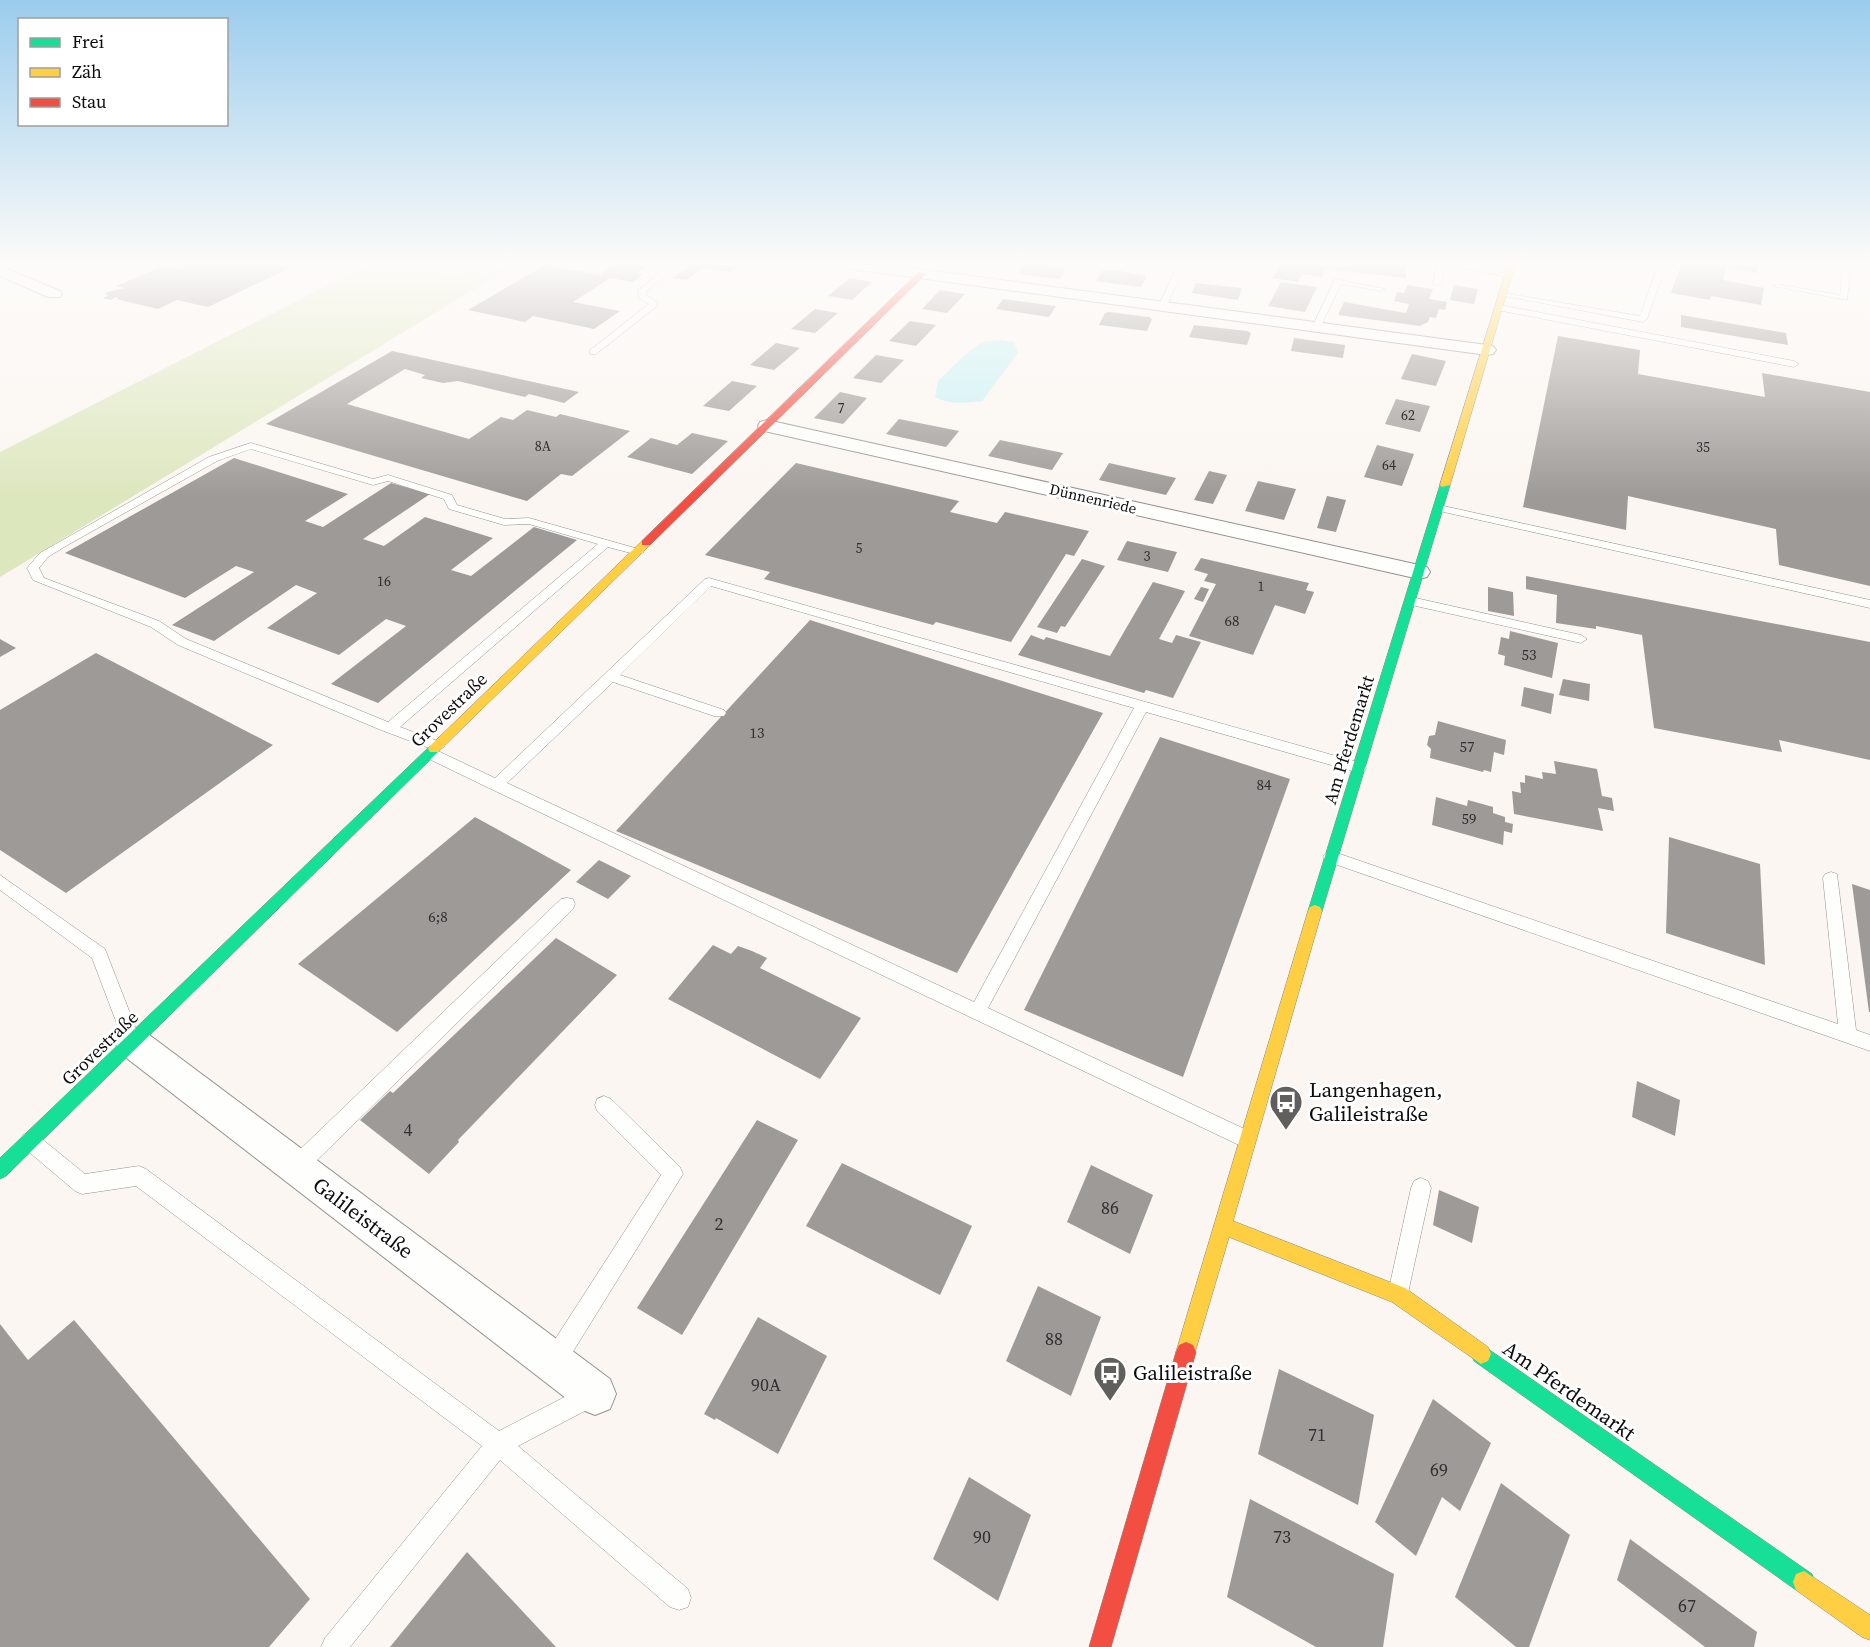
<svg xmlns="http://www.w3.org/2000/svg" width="1870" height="1647" viewBox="0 0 1870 1647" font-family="'Source Serif 4',serif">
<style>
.forest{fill:#dde7be}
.pitch{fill:#f3f3da}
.water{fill:#c7f0f5}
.building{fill:#9e9a97}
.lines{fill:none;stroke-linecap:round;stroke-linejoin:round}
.lane-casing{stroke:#949290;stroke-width:1}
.street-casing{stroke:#949290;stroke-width:2}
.fast-casing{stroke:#8b8986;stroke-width:1}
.slow-casing{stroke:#8b8986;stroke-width:1}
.jam-casing{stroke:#8b8986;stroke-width:1}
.lane{fill:#fefefd;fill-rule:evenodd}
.street{fill:#fefefd;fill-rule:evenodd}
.fast{fill:#16e098;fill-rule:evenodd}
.slow{fill:#ffcf43;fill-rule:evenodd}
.jam{fill:#f24e42;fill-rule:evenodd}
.labels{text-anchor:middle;stroke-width:6;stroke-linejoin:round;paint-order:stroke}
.far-number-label{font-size:14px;fill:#313030}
.far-street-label{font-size:15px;fill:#0d0d0d;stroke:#fff}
.number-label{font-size:15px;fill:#313030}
.street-label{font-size:18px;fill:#0d0d0d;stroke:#fff}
.near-number-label{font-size:18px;fill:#313030}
.near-poi-label{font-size:21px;fill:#0d0d0d;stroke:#fff;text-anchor:start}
.near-street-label{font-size:21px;fill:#0d0d0d;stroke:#fff}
</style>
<rect width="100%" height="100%" fill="#fbf6f1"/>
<path class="forest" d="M368 265H427L420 269 474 280 501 265H514L0 577V452Z"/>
<path class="pitch" d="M427 265H501L474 280 419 269Z"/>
<path class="water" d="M1000 340 1014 342 1018 353 982 401C965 403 950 405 935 397L938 381 965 355 982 342Z"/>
<g class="building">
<path d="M189 265H296L208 307 177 300 158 309 116 299 119 298 116 297 111 300 103 298 109 295 104 294 108 292 125 288 116 286 163 266 179 269Z"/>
<path d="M545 265 600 275 613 265H648L637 273 643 274 633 282 610 278 573 302 620 311 594 329 533 316 525 322 468 310Z"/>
<path d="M689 265H739L731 272 702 268 687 280 673 278Z"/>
<path d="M1023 265H1045L1066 269 1059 279 1017 274Z"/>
<path d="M1280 265H1407L1406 278 1326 269 1322 277 1302 274 1298 282 1273 278Z"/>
<path d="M1681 265H1758L1757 273 1726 268 1723 280 1764 288 1761 305 1711 296 1710 300 1671 293Z"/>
<path d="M1103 270 1121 271 1147 276 1141 287 1096 281Z"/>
<path d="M850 278 872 282 852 300 828 296Z"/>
<path d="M1281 282 1317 287 1305 312 1268 306Z"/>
<path d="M1196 283 1242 288 1238 300 1192 293Z"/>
<path d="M1407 285 1433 289 1429 299 1447 302 1445 310 1439 309 1436 318 1430 317 1428 322 1420 326 1338 315 1344 302 1406 313 1409 304 1394 301 1397 292 1404 293Z"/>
<path d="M1454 285 1478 289 1474 304 1450 300Z"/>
<path d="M940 290 965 294 947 313 922 309Z"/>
<path d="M1003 299 1056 306 1049 317 996 309Z"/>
<path d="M815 309 838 313 815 333 791 329Z"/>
<path d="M1109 312 1149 317 1152 319 1147 331 1099 325 1105 313Z"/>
<path d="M1681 315 1786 333 1788 345 1681 327Z"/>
<path d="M910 321 936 325 916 346 889 341Z"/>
<path d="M1194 325 1247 331 1251 333 1247 345 1189 337Z"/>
<path d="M1558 336 1640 350 1638 374 1765 397 1762 373 1870 392V586L1779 565 1776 529 1628 496 1626 530 1523 507Z"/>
<path d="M1294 338 1345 345 1343 358 1291 351Z"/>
<path d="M776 343 800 348 774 370 750 365Z"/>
<path d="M392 351 579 392 564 403 529 394 525 397 458 381 443 383 421 378 425 375 405 369 347 404 469 439 501 417 513 420 527 410 556 417 560 414 630 431 572 476 561 474 527 501 266 424Z"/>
<path d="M1412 354 1446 361 1436 386 1401 379Z"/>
<path d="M876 355 904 360 881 383 853 378Z"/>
<path d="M732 381 757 386 729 411 703 406Z"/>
<path d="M840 392 867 398 843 424 814 418Z"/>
<path d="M1396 399 1430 406 1420 432 1385 424Z"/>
<path d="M899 419 959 431 946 447 886 434Z"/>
<path d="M692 433 728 441 692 474 627 457 651 438 677 445Z"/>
<path d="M1000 440 1063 453 1052 470 988 456Z"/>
<path d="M1377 445 1414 454 1402 486 1364 477Z"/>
<path d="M234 458 348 494 305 521 323 527 391 483 430 494 363 539 384 546 425 517 493 538 451 570 471 576 534 527 577 540 378 703 331 684 406 626 386 619 339 655 267 628 317 593 296 585 214 641 172 625 254 572 236 566 185 598 65 553Z"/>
<path d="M796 463 959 501 950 512 997 523 1005 512 1089 531 1074 556 1066 554 1011 642 936 622 933 625 764 579 770 572 705 555Z"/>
<path d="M1109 463 1176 478 1166 495 1099 480Z"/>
<path d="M1209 471 1227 475 1213 504 1194 500Z"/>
<path d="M1258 481 1296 489 1284 520 1245 511Z"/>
<path d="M1327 496 1346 500 1336 532 1317 528Z"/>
<path d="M1127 541 1177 552 1168 572 1117 560Z"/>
<path d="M1201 558 1309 583 1306 590 1314 592 1305 614 1275 605 1253 655 1189 636 1216 584 1204 581 1208 574 1194 570Z"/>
<path d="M1082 559 1105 566 1065 627 1061 626 1057 633 1037 627Z"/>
<path d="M1526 576 1870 642V760L1779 740 1782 752 1654 728 1642 635 1596 626V629L1556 623 1557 595 1526 589Z"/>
<path d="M1153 582 1185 591 1159 639 1172 643 1176 635 1201 642 1173 698 1146 690 1144 693 1018 655 1031 635 1044 640 1046 637 1110 656Z"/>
<path d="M1201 587 1209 589 1203 602 1194 599Z"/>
<path d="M1488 587 1513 592 1514 616 1488 611Z"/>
<path d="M810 620 1103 713 957 973 616 831Z"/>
<path d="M1510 631 1558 643 1552 678 1504 665 1505 656 1498 654 1501 637 1509 639Z"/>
<path d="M0 639 16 648 0 657Z"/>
<path d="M96 653 273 745 66 893 0 850V710Z"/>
<path d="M1563 679 1590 684 1589 701 1559 695Z"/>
<path d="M1524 687 1554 694 1551 714 1521 706Z"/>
<path d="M1438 721 1506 740 1504 755 1494 752 1491 772 1484 770 1483 772 1430 758 1431 749 1427 745 1429 736 1435 735Z"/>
<path d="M1160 737 1290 779 1183 1077 1024 1010Z"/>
<path d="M1554 761 1597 769 1602 796 1612 798 1614 811 1598 808 1603 831 1514 814 1512 791 1521 793 1520 782 1525 783V775L1543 779 1542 772 1556 774Z"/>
<path d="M1436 797 1467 806 1468 800 1493 807V813L1505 817V822L1513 824 1512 833 1504 831 1503 845 1432 825Z"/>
<path d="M475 817 571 870 397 1032 298 964Z"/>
<path d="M1669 837 1760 864 1765 965 1666 933Z"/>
<path d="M599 860 631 876 608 899 576 882Z"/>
<path d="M1852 884 1870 890V1012H1869Z"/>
<path d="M556 938 617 975 458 1140 459 1142 429 1174 360 1120 390 1091 393 1093Z"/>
<path d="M713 945 731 954 738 946 752 951 767 958 760 968 861 1018 820 1079 668 999Z"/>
<path d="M1637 1081 1680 1100 1675 1136 1632 1117Z"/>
<path d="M757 1120 798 1140 682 1335 637 1308Z"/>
<path d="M842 1163 972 1226 940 1295 806 1226Z"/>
<path d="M1091 1165 1153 1195 1130 1254 1067 1222Z"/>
<path d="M1439 1190 1479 1207 1472 1243 1433 1225Z"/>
<path d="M1038 1286 1101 1317 1071 1396 1006 1361Z"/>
<path d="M758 1317 827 1356 778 1454 716 1418 715 1420 704 1414Z"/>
<path d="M74 1320 310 1599 269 1647H0V1324L28 1360Z"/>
<path d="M1279 1369 1374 1415 1358 1505 1258 1454Z"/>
<path d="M1433 1399 1491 1443 1460 1511 1442 1497 1416 1556 1375 1522Z"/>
<path d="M969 1477 1031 1515 998 1601 933 1559Z"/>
<path d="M1501 1483 1570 1535 1529 1647H1516L1455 1597Z"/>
<path d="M1250 1499 1394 1574 1383 1647H1316L1227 1597Z"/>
<path d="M1630 1539 1757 1632 1754 1647H1705L1617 1580Z"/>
<path d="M467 1552 556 1647H390Z"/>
</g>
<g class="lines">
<g class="lane-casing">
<g id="lane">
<path d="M669 265H678L646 292V295L657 302V306L596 354H590V350L649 304 639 298 638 291Z"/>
<path d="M1178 265H1186L1166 307 1159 309 1158 307Z"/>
<path d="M1437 265H1445L1441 284 1437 286 1433 284Z"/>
<path d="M1447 265H1466L1513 275 1509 277Z"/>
<path d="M1658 265H1666L1647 319 1643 322 1499 295 1503 293 1640 316Z"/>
<path d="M1843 265H1851L1847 300 1773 286 1777 284 1840 295Z"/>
<path d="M1335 279 1385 289 1381 291 1341 284 1320 328 1313 330 1312 328Z"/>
<path d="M1500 305 1794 361 1799 364 1794 367 1497 310V306Z"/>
<path d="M251 443 373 479 388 475 452 495 457 505 505 519 529 518 642 550 644 552 638 555 608 547 400 727 443 743 445 746 438 751 495 778 705 579 709 578 1364 764 1366 768 1364 772 1359 773 1146 712 988 1008 1253 1133 1256 1139 1253 1145 1246 1148 1239 1145 491 789 425 757 423 753 429 748 381 730 178 645 151 627 33 580 27 568 40 553 209 457ZM251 449 373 485 388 481 444 499 449 509 504 525 529 524 598 544 388 722 186 639 159 621 44 578 39 568 48 557 64 547 217 461ZM711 586 1134 708 974 1002 507 783 613 682 714 716H724L726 713 724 710 620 675Z"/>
<path d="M1439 505 1870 600V608L1435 510 1434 508Z"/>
<path d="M1411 597 1581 635 1587 639 1581 643 1407 604V598Z"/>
<path d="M1331 851 1838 1024 1823 878 1825 874 1831 872 1837 874 1856 1030 1870 1035V1051L1326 861 1323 857 1326 853Z"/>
<path d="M0 875 105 949 140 1039 137 1045 131 1047 125 1045 92 958 0 890Z"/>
<path d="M567 898 573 899 575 904 573 909 303 1174 296 1176 289 1174 286 1167 289 1160 561 899Z"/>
<path d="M604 1096 611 1099 680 1167 683 1174 561 1371 553 1374 545 1371 542 1363 545 1355 661 1175 597 1111 595 1105 597 1099Z"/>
<path d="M30 1132 37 1135 85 1174 139 1166 146 1169 499 1431 584 1387 592 1384 600 1387 603 1395 600 1403 518 1446 688 1589 691 1598 688 1607 679 1610 670 1607 500 1460 350 1647H321L325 1638 482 1446 136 1186 82 1194 75 1191 23 1147 20 1141 23 1135Z"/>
<path d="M1421 1178 1428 1181 1431 1188 1408 1293 1405 1300 1398 1303 1391 1300 1388 1293 1411 1188 1414 1181Z"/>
</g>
</g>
<g class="street-casing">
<g id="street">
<path d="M846 265H888L1487 345 1493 346 1496 350 1493 354 1487 355 853 269Z"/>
<path d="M0 266 60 291 62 294 60 297H48L0 276Z"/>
<path d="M767 420 1419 565 1427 567 1430 572 1427 577 1419 579 760 430 758 426 760 422Z"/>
<path d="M132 1027 144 1031 610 1379 616 1394 610 1409 595 1415 580 1409 120 1053 115 1042 120 1031Z"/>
</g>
</g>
<g class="fast-casing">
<g id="fast">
<path d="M1445 482 1450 485 1322 911 1320 915 1315 917 1310 915 1308 911 1440 485Z"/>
<path d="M434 745 440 749 438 752 6 1176 0 1179V1158L430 746Z"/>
<path d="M1481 1344 1812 1574 1815 1582 1812 1590 1804 1593 1796 1590 1474 1361 1471 1354 1474 1347Z"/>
</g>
</g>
<g class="slow-casing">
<g id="slow">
<path d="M1508 265H1515L1450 485 1442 487 1440 485Z"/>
<path d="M646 540 651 543 650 545 438 752H430L428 749 430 746 642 541Z"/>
<path d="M1315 905 1320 907 1322 911 1233 1221 1405 1288 1488 1347 1491 1354 1488 1361 1481 1364 1392 1302 1229 1237 1193 1359 1186 1362 1179 1359 1176 1352 1308 911 1310 907Z"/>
<path d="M1804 1571 1870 1615V1640L1862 1637 1796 1590 1793 1582 1796 1574Z"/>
</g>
</g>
<g class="jam-casing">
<g id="jam">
<path d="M919 272 926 274 650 545H642V541Z"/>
<path d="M1186 1342 1193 1345 1196 1352 1111 1647H1089L1176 1352 1179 1345Z"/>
</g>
</g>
<use href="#lane" class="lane"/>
<use href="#street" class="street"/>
<use href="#fast" class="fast"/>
<use href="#slow" class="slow"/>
<use href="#jam" class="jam"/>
</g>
<linearGradient id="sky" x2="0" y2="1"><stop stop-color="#9bcced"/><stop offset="0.53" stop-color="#fdfbf9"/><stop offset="1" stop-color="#fdfbf9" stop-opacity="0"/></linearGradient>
<rect width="1870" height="496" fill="url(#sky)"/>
<defs>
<g id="bus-pin" transform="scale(1.725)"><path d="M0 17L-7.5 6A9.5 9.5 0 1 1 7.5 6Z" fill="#605f5d" stroke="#fff"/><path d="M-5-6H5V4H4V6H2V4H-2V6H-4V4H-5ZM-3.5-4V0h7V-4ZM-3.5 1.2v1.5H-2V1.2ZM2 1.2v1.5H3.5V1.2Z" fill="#fff"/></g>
</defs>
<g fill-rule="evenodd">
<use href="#bus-pin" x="1286" y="1102"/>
<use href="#bus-pin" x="1110" y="1373"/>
</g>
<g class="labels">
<g class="far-number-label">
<text x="841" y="413">7</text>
<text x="1408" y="420">62</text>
<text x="543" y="451">8A</text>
<text x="1703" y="452">35</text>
<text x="1389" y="470">64</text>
<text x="859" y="553">5</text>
<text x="1147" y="561">3</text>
<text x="384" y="586">16</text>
<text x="1261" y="591">1</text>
</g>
<g class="far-street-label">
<text transform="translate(1093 499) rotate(13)" y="5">Dünnenriede</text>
</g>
<g class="number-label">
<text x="1232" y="626">68</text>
<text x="1529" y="660">53</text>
<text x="757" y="738">13</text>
<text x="1467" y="752">57</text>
<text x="1264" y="790">84</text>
<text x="1469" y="824">59</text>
<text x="438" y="922">6;8</text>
</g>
<g class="street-label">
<text transform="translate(449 710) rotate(-44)" y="6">Grovestraße</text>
<text transform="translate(1349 740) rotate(-73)" y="6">Am Pferdemarkt</text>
<text transform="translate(100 1048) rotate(-44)" y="6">Grovestraße</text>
</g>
<g class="near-number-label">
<text x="408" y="1136">4</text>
<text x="1110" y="1214">86</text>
<text x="719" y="1230">2</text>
<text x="1054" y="1345">88</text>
<text x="766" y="1391">90A</text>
<text x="1317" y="1441">71</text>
<text x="1439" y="1476">69</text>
<text x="982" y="1543">90</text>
<text x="1282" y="1543">73</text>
<text x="1687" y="1612">67</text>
</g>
<g class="near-poi-label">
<text x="1309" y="1097">Langenhagen,<tspan x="1309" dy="24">Galileistraße</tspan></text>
<text x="1133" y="1380">Galileistraße</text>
</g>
<g class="near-street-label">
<text transform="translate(363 1218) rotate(37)" y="7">Galileistraße</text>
<text transform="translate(1569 1391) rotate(35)" y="7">Am Pferdemarkt</text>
</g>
</g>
<rect x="18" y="18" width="210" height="108" fill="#ffffff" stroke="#9e9e9e" stroke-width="1.5"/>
<rect x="30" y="38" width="30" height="9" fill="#16e098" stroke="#9e9e9e" stroke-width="1.5"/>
<text x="72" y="48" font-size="18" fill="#0d0d0d">Frei</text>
<rect x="30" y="68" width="30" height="9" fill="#ffcf43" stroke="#9e9e9e" stroke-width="1.5"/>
<text x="72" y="78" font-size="18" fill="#0d0d0d">Zäh</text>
<rect x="30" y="98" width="30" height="9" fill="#f24e42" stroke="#9e9e9e" stroke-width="1.5"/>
<text x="72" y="108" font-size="18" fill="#0d0d0d">Stau</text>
</svg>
